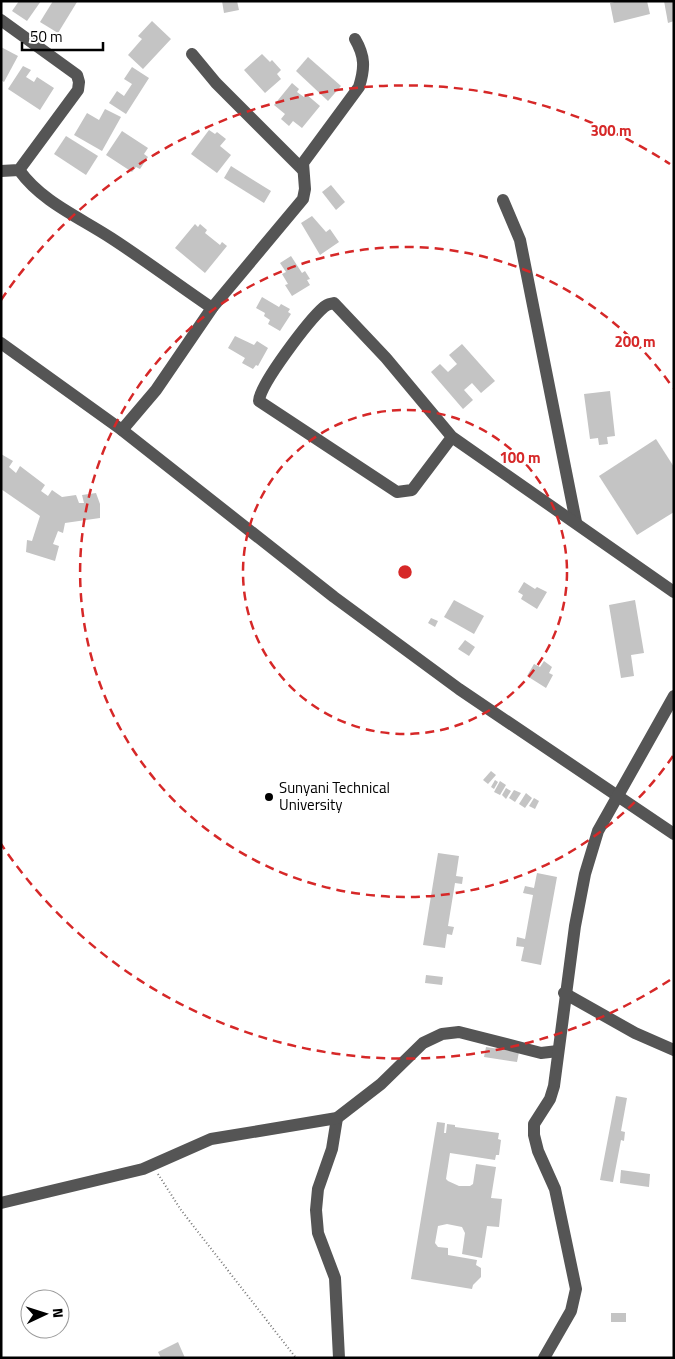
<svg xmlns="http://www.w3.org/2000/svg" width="675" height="1359" viewBox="0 0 675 1359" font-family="'Titillium Web',sans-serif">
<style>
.building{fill:#c4c4c4}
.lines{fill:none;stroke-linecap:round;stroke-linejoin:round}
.path{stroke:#777;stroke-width:2;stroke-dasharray:1 2.5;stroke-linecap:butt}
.minor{stroke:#555;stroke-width:12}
.ring{fill:none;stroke:#d62828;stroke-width:2.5;stroke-dasharray:9 6}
.poi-dot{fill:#000;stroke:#fff;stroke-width:2}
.labels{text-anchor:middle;stroke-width:4;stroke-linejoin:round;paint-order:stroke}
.poi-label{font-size:15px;fill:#000;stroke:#fff;text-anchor:start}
.centre{fill:#d62828;stroke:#fff;stroke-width:2.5}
.ring-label{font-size:15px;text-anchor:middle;font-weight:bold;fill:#d62828;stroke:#fff;stroke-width:4;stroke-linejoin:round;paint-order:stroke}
</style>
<rect width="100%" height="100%" fill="#fff"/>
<g class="building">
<path d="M19 1H41L27 21 12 11Z"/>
<path d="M53 1 77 2 58 33 40 22Z"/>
<path d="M222 1H237L239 10 224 13Z"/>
<path d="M619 1H647L650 14 614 23 610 3Z"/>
<path d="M664 1H674V21L668 23Z"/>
<path d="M152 21 171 39 143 69 128 55 142 39 138 36Z"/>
<path d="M1 47 18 56 4 82 1 80Z"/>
<path d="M262 54 270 62 272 60 281 70 277 74 281 79 265 93 244 70Z"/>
<path d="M308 57 341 86 328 101 296 71Z"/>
<path d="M23 66 31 70 26 77 34 82 37 77 54 88 40 110 8 89Z"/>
<path d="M132 67 149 78 126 114 109 103 117 91 124 96 132 84 124 79Z"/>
<path d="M292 83 299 89 297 92 304 97 306 94 320 106 302 128 293 121 289 126 281 119 285 114 274 105Z"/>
<path d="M105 109 121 117 102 151 74 135 87 113 99 120Z"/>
<path d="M209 130 215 134 217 132 226 139 220 146 231 155 217 173 191 154Z"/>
<path d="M122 131 148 148 144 154 148 157 140 169 136 167 132 172 106 155Z"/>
<path d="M66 136 98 156 86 175 54 154Z"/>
<path d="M231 166 271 191 264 203 224 178Z"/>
<path d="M331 185 345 202 336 210 322 192Z"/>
<path d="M312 216 326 232 330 229 339 242 320 255 301 223Z"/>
<path d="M195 224 198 227 200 224 207 230 205 233 220 245 222 242 227 246 205 273 175 248Z"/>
<path d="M291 256 302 273 305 271 310 279 307 280 310 285 292 296 285 285 288 284 282 274 286 272 280 263Z"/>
<path d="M262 297 279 307 281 304 290 309 288 312 291 314 280 331 268 324 270 320 264 316 265 313 256 308Z"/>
<path d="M235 336 254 345 257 341 268 348 258 366 256 365 253 369 242 363 245 358 228 348Z"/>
<path d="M462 344 495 381 481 393 472 383 464 390 473 400 463 409 431 372 440 364 448 372 457 364 449 355Z"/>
<path d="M610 391 615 436 607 437 608 444 599 445 598 438 590 439 584 394Z"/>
<path d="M656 439 674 467V512L637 535 599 476Z"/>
<path d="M1 454 13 461 9 467 16 473 20 466 45 485 41 491 48 496 52 490 62 497 76 495 79 503H84L82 495 96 493 100 504V518L65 523 63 533 58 531 53 544 59 546 55 561 26 552 27 540 32 541 40 516 1 489Z"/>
<path d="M524 582 535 589 537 587 547 592 537 609 521 599 523 595 518 592Z"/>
<path d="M454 600 484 616 474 634 444 617Z"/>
<path d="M635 600 644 653 631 655 634 676 621 678 609 605Z"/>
<path d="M431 618 438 621 435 627 428 623Z"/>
<path d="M465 640 475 647 469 656 458 649Z"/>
<path d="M544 661 552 667 549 673 553 675 546 688 527 676 534 664 540 667Z"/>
<path d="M491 771 496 775 488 784 483 780Z"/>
<path d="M495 780 498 782 494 789 491 787Z"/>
<path d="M500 781 506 785 500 795 494 792Z"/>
<path d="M506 788 511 791 506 799 502 795Z"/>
<path d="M514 790 521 793 515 802 509 798Z"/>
<path d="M526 793 532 798 525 808 519 804Z"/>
<path d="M534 798 539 801 535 809 529 806Z"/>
<path d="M438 853 459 856 456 876 463 877 462 884 455 883 448 926 454 927 452 935 447 934 445 948 423 945Z"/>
<path d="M537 873 557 877 541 965 521 961 524 947 516 946 517 937 525 939 533 895 523 893 525 886 534 888Z"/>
<path d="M426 975 443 977 442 985 425 983Z"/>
<path d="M486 1047 519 1052 517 1062 484 1057Z"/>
<path d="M616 1096 627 1098 621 1131 625 1132 624 1141 621 1140 613 1182 600 1180Z"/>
<path d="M437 1122 445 1123 444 1133H446L447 1124 455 1125V1127L499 1133 498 1139 501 1140 499 1155H496L495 1160 450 1153 446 1179 448 1181 459 1186H470L473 1184 476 1164 496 1167 491 1198 502 1199 499 1227 487 1226 482 1258 462 1254 465 1233 462 1227 447 1224 438 1226 435 1243 438 1247 448 1248V1255L477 1260 476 1265 481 1268V1277L473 1285 472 1289 411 1279Z"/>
<path d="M621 1170 650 1174 649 1187 620 1183Z"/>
<rect x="611" y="1313" width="15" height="9"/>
<path d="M178 1342 185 1358H161L158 1352Z"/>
</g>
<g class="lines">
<path class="path" d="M158 1174 181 1210 296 1358"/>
<g class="minor">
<path d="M1 20 77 75 79 82 78 90 19 170 1 171"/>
<path d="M192 54 216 83 302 169"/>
<path d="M19 170C42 202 79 217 111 238 145 260 178 285 212 308"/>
<path d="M503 200 520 240 576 522"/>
<path d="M1 343 122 430 334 597 459 689 674 834"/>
<path d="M122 430 156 390 212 308 303 199 305 189 303 163 359 87C365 68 365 56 355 39"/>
<path d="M452 437 412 490 397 492 259 401C260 384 309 320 324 307 327 304 330 304 334 303L386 358 452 437 674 592"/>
<path d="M564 993 635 1033 674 1050"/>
<path d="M337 1118 332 1149 318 1189 316 1210 318 1233 335 1278 339 1358"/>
<path d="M1 1203 143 1169 211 1139 337 1118 381 1084 423 1043 442 1034 459 1032 541 1053 558 1051"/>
<path d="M544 1358 571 1311 576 1289 555 1189 538 1151 534 1135V1124L550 1099 554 1086 575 926 585 874 598 831 674 696"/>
</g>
</g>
<g class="ring">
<circle cx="405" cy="572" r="162"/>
<path d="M673 756A325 325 0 1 1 673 388"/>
<path d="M670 980A487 487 0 0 1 1 844M1 300A487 487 0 0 1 670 164"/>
</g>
<circle class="poi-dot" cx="269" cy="797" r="5"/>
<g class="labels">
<g class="poi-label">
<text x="279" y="793">Sunyani Technical<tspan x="279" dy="17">University</tspan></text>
</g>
</g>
<circle cx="405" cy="572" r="8" class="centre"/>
<g class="ring-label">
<text x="611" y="136">300 m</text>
<text x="635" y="347">200 m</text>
<text x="520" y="463">100 m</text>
</g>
<rect width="675" height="1359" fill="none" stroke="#000000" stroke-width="5"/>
<g transform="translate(45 1314) rotate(86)"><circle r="24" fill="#ffffff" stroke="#999999"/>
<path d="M0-4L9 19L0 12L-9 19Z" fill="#000000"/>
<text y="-8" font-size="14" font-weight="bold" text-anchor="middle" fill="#000000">N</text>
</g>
<path d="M22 42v8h81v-8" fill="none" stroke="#000000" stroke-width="2.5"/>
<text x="30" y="42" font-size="15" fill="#000000" stroke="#ffffff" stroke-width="4" paint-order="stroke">50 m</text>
</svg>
